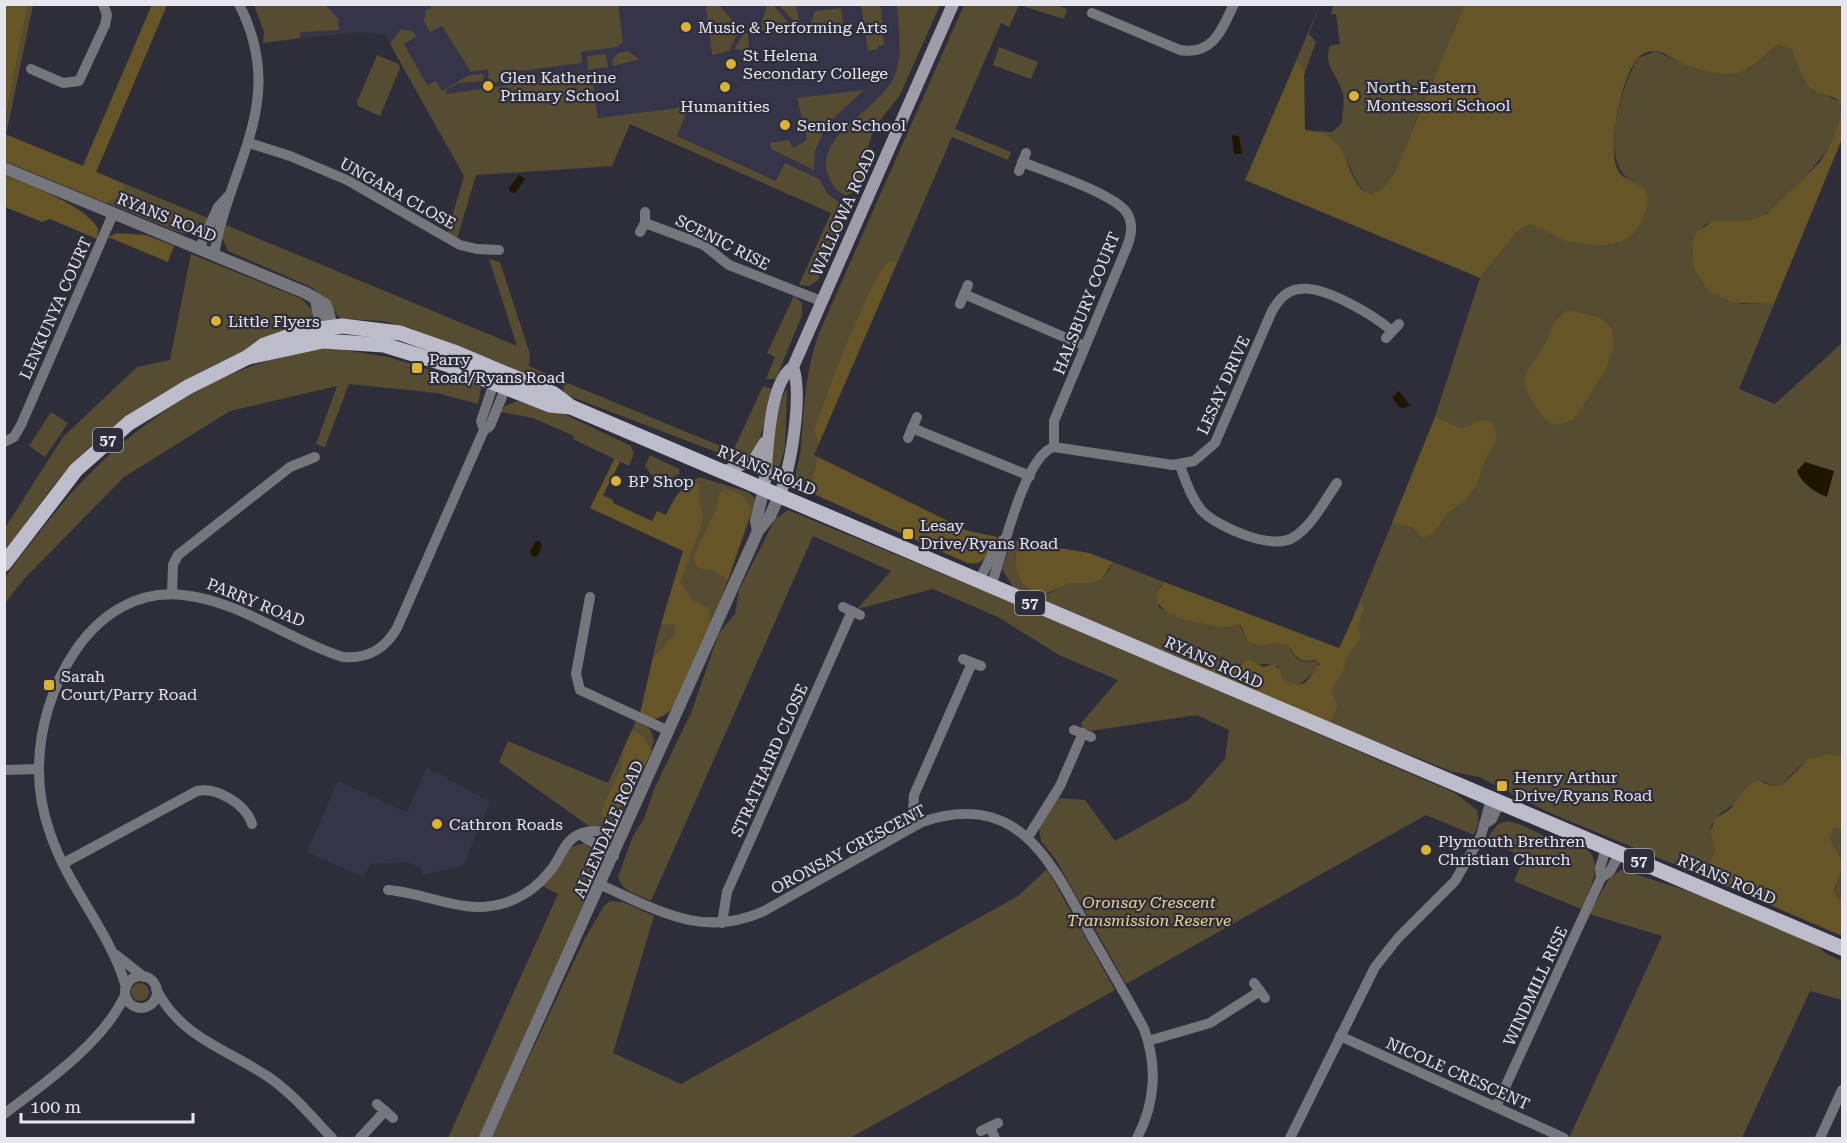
<svg xmlns="http://www.w3.org/2000/svg" width="1847" height="1143" viewBox="0 0 1847 1143" font-family="'Roboto Serif',serif">
<style>
.built{fill:#353448}
.green{fill:#564c32}
.forest{fill:#665527}
.water{fill:#1f1601}
.lines{fill:none;stroke-linecap:round;stroke-linejoin:round}
.minor{stroke:#76767d;stroke-width:10}
.tertiary{stroke:#76767d;stroke-width:12}
.secondary{stroke:#9e9da9;stroke-width:12}
.primary{stroke:#bcbcca;stroke-width:15}
.poi-dot{fill:#dbb233;stroke:#2e2e3b;stroke-width:2}
.labels{text-anchor:middle;stroke-width:4.5;stroke-linejoin:round;paint-order:stroke}
.shield{fill:#2e2e3b;stroke:#b0afb9;stroke-width:1.5}
.shield-label{font-size:15px;font-weight:bold;fill:#e7e6ef}
.poi-label{font-size:16px;fill:#e7e6ef;stroke:#2e2e3b;text-anchor:start}
.street-label{font-size:16px;fill:#e7e6ef;stroke:#2e2e3b}
.park-label{font-size:16px;font-style:italic;fill:#efd489;stroke:#2e2e3b}
</style>
<rect width="100%" height="100%" fill="#2e2e3b"/>
<g class="built">
<path d="M258 5H928L838 216 630 124 612 166 464 176 385 35 360 32 270 42Z"/>
<path d="M427 767 490 802 463 866 423 875 422 869 409 862 370 864 363 877 307 852 338 781 407 812Z"/>
</g>
<g class="green">
<path d="M1053 4 1067 9 1064 19 1019 5 1009 27 1001 23 955 129 1011 152 1008 160 952 137 814 455 968 531 997 537 982 561 972 564 797 485C793 473 800 460 801 448 804 408 805 372 819 333L964 5Z"/>
<path d="M28 5H33L6 135 83 166 152 5H167L96 172 208 218C201 232 193 237 178 232L5 161V121Z"/>
<path d="M254 5H325L338 18 339 30 300 32V38L263 43 264 32Z"/>
<path d="M431 5H618L623 42 617 47 581 52 582 63 504 73 505 81 489 83 488 69 471 72 442 26 430 32 424 21 426 9H430Z"/>
<path d="M711 5H719L740 29 729 51 712 55 706 7Z"/>
<path d="M767 5H773L789 23 775 25V29L759 31Z"/>
<path d="M779 5H796L799 21 797 25Z"/>
<path d="M861 5H879L881 8 884 45 878 46V49L868 51Z"/>
<path d="M897 5H940L900 95 874 128 863 162 867 164C863 177 860 194 845 195 836 191 831 184 828 175 814 135 878 111 894 77 904 55 898 28 897 5Z"/>
<path d="M1320 5 1309 34 1316 42 1304 75V71L1296 61Z"/>
<path d="M1333 5H1464L1395 172 1382 189 1370 194C1350 189 1352 142 1315 131L1332 132 1342 123C1342 114 1345 103 1343 94 1341 80 1322 65 1330 46L1340 44 1336 14H1331Z"/>
<path d="M841 8 843 25 808 30 815 11Z"/>
<path d="M401 29 412 31 417 36 404 44 427 85 436 81 442 91 469 75 483 74 484 81 458 83 446 90 447 94 591 72 598 118 685 107 686 114 677 136 776 181 785 163 819 179 827 193 844 207 846 214 818 280 809 286 799 285 831 213 630 124 612 166 476 175 457 239 447 234 464 176 390 44Z"/>
<path d="M744 33 748 34 749 53 742 54 741 50 734 49Z"/>
<path d="M1778 45 1792 50 1829 97 1841 102C1847 136 1808 174 1787 195 1778 203 1769 215 1758 219 1739 226 1721 216 1703 226L1740 304H1774L1739 389 1775 404 1842 343V757C1814 750 1800 765 1782 785L1772 786 1763 781 1748 786 1737 802 1721 813 1711 826 1715 849 1705 877 1550 813 1479 777 1453 772 1312 716 1431 429 1480 278 1517 232 1529 225 1543 228 1556 236 1617 244 1630 180C1598 161 1622 84 1638 58L1656 51 1679 62 1747 70Z"/>
<path d="M999 47 1038 62 1031 79 993 65Z"/>
<path d="M627 51 640 59 613 66 612 60 618 53Z"/>
<path d="M606 54 608 67 588 70 587 56Z"/>
<path d="M377 55 399 64 400 68 380 116 358 106 357 102Z"/>
<path d="M864 90 827 124 815 151 814 170 771 149 770 143 789 140 793 148 807 140 797 98Z"/>
<path d="M226 225 517 346 489 259 500 262 530 354 529 366 556 378 553 384 547 387 410 328 382 321 341 319 313 288 228 251 222 237Z"/>
<path d="M191 254 302 299 313 311 310 323C227 357 144 393 79 457 50 486 28 521 5 554V528L63 437 137 367 170 360Z"/>
<path d="M794 296 802 303V315L776 379H766L775 357 767 353Z"/>
<path d="M331 348 388 357 470 382 474 379 481 388 478 404 437 393 349 384 325 447 316 444 337 386 230 411 124 477 25 578 5 603C5 596 3 586 5 580 8 570 34 540 42 529 110 439 214 359 331 348Z"/>
<path d="M565 382 733 451 763 386 773 389 759 442 753 453 740 461 564 394 563 388Z"/>
<path d="M787 389 785 448 776 477C764 466 777 401 787 389Z"/>
<path d="M517 401 560 412 631 446 634 454 629 466 573 439 574 436 533 418 501 412 505 406Z"/>
<path d="M51 412 68 423 45 457 29 446Z"/>
<path d="M650 455 679 469 680 473 667 481 651 475 645 466Z"/>
<path d="M699 477 748 492 754 497 755 504 722 596 675 702 668 713 655 719 640 714 657 639 697 507 686 485Z"/>
<path d="M788 510 1078 630 1455 793 1477 810 1479 822 1474 835 1426 815 1126 984 1056 860 1041 841 1039 828 1057 798 1085 800 1115 841 1188 800 1225 759 1229 730 1197 715 1090 731 1082 728 1081 723 1118 680 1059 655 998 617 933 589 857 609 891 571 813 536 651 901C639 895 622 892 618 877L633 836 644 819 655 787 691 713 719 633 735 614 739 590 775 519Z"/>
<path d="M1012 540 1019 541C1012 561 1017 571 1028 589L1048 594C1055 590 1062 584 1070 583 1093 579 1101 589 1113 562L1164 582 1160 587 1159 607 1183 620 1223 628 1240 625 1246 639C1266 648 1270 639 1283 643 1292 646 1292 656 1299 660 1305 663 1312 661 1318 661L1319 668 1299 685 1283 679 1278 666C1269 663 1252 665 1240 664L1230 672 1192 657 1182 659 1013 587 1002 569Z"/>
<path d="M636 721 650 729 654 740 649 757 625 807 618 819 609 825 589 826 499 762 508 741 608 783Z"/>
<path d="M1507 821C1522 823 1536 833 1550 838 1555 840 1560 839 1564 840 1611 849 1594 881 1581 909L1514 881 1524 857 1486 840 1498 824Z"/>
<path d="M1839 826 1842 828V902L1834 893 1839 876 1830 838 1834 828Z"/>
<path d="M584 843 598 855 595 878 479 1138H448L558 894 542 886 571 847Z"/>
<path d="M1047 869 1115 990 850 1138H491L585 938 604 906 610 901 623 902 654 916 613 1053 681 1084 1018 896Z"/>
<path d="M1622 870 1691 892 1819 946 1825 953 1842 961V1000L1810 991 1742 1138H1569L1662 936 1589 914 1610 877Z"/>
<circle cx="140" cy="992" r="9"/>
</g>
<g class="forest">
<path d="M5 4 28 5 5 121 4 5Z"/>
<path d="M152 5H167L96 172 124 184 122 194 106 203 5 161V134L83 166Z"/>
<path d="M1464 5H1842V105C1836 94 1819 96 1809 86 1801 77 1797 62 1792 50L1778 45C1765 54 1752 70 1737 73 1718 76 1696 70 1679 62 1671 58 1663 51 1654 51 1649 51 1641 54 1638 58 1622 75 1605 152 1619 172 1626 182 1642 182 1647 194 1649 202 1646 209 1644 216 1630 251 1603 246 1571 242 1556 240 1545 227 1529 225L1517 232 1480 278 1245 180 1296 61 1304 70 1305 130C1351 134 1340 163 1362 190L1370 194 1382 189 1395 172Z"/>
<path d="M1842 113V139L1774 304 1734 303 1709 291 1694 269 1692 241 1697 232 1713 221H1748L1767 214 1820 162 1833 139Z"/>
<path d="M4 175C28 185 86 205 98 229L97 239 50 219 42 222 5 207Z"/>
<path d="M116 233 146 235 174 246 168 262 108 237Z"/>
<path d="M890 261 897 262 819 443 814 430C824 402 871 272 890 261Z"/>
<path d="M1569 310 1598 317 1607 323 1612 330 1613 349 1605 371 1574 419 1558 425C1544 422 1542 415 1534 404 1515 376 1528 373 1543 347 1552 333 1551 318 1569 310Z"/>
<path d="M1435 417 1462 429 1480 420 1493 422 1497 440 1485 459 1477 484 1471 493 1463 503 1448 512 1434 533 1423 538 1412 527 1392 523Z"/>
<path d="M818 457 968 531 997 537 985 558 978 563H967L816 495 812 481Z"/>
<path d="M615 458 620 462 603 495 613 500V503L652 521 657 511 666 515C673 501 678 490 692 481L700 485C695 500 703 506 703 520L680 583 693 600 708 608 710 622 671 709C662 720 653 720 640 714L653 658 676 633 675 625 661 624 683 551 590 508Z"/>
<path d="M725 489C738 492 748 497 751 510L728 580 715 571 699 568 695 564 694 556 717 507 719 494Z"/>
<path d="M1019 541 1089 553 1113 562 1102 579 1091 583H1069L1041 596C1017 587 1011 564 1019 541Z"/>
<path d="M1164 582 1339 648 1361 602 1364 607 1358 627 1361 637 1347 657 1344 669 1331 691 1338 706 1329 723 1182 659 1192 657 1230 672 1249 659 1263 667 1274 664 1280 670 1283 679 1299 685 1306 682 1320 664 1316 660C1289 665 1298 646 1281 643 1271 641 1259 649 1249 641 1243 638 1245 630 1240 625L1223 628 1183 620 1165 611 1157 602 1156 595Z"/>
<path d="M632 730 642 736 652 750C643 773 630 791 617 812L605 817 602 814V809L622 766 623 750Z"/>
<path d="M1828 754 1842 757V828H1834L1830 838C1832 847 1839 852 1841 860 1844 872 1835 882 1834 893L1842 902V936L1705 877 1715 849 1711 832 1715 819 1730 809 1748 786 1758 780 1772 786 1782 785 1809 759Z"/>
</g>
<g class="water">
<path d="M1232 135 1239 136 1242 154H1234Z"/>
<path d="M519 175 525 179 515 193 510 192 509 188Z"/>
<path d="M1399 391 1410 405 1405 408 1399 407 1392 397Z"/>
<path d="M1805 462 1834 471 1827 497C1816 493 1801 483 1797 471Z"/>
<path d="M536 541H540L542 546 537 556 533 557 530 552Z"/>
</g>
<g class="lines">
<g class="minor">
<path d="M1092 13 1180 50C1213 56 1222 29 1234 4"/>
<path d="M31 69 63 83 79 81 105 25 107 15 103 4"/>
<path d="M249 143 290 156 347 180 460 245 477 249 499 250"/>
<path d="M1022 162C1045 171 1115 194 1127 213 1134 225 1131 237 1126 249L1054 421V447"/>
<path d="M1019 171 1026 153"/>
<path d="M645 223 704 245 729 265 821 301"/>
<path d="M640 232 645 223V212"/>
<path d="M199 249 218 207 228 196"/>
<path d="M214 255C229 163 289 102 239 4"/>
<path d="M964 294 1085 346"/>
<path d="M960 304 968 285"/>
<path d="M1386 338 1399 324"/>
<path d="M912 428 1030 476"/>
<path d="M484 430 481 421 494 383"/>
<path d="M908 438 917 417"/>
<path d="M4 442 14 437 21 425 113 214"/>
<path d="M1180 466C1186 481 1191 498 1202 511 1219 528 1273 551 1294 537 1312 526 1325 500 1337 483"/>
<path d="M979 581 994 551 1003 540"/>
<path d="M991 586C1002 557 1024 455 1054 447L1173 465 1194 461 1215 443 1272 311C1279 299 1287 290 1300 289 1324 285 1375 316 1392 331"/>
<path d="M172 594 173 565 178 555 290 467 315 457"/>
<path d="M590 597 576 674 580 690 669 731"/>
<path d="M843 607 860 615"/>
<path d="M963 659 981 666"/>
<path d="M1074 730 1091 737"/>
<path d="M4 770 39 769"/>
<path d="M1486 823 1492 819 1500 802"/>
<path d="M912 827 914 795 972 663"/>
<path d="M581 835 614 856"/>
<path d="M1028 837 1060 786 1083 733"/>
<path d="M64 863 197 791C217 787 246 804 252 824"/>
<path d="M1601 878 1600 868 1606 848"/>
<path d="M601 885C657 910 703 939 764 911L922 822C1021 788 1053 866 1092 937 1109 967 1128 998 1144 1029 1158 1066 1155 1104 1137 1138"/>
<path d="M388 890C429 893 463 916 505 903 523 897 539 885 550 871 557 863 561 852 567 844 581 826 604 830 622 836"/>
<path d="M722 923 727 892 852 611"/>
<path d="M116 955 144 977"/>
<circle cx="141" cy="992" r="16"/>
<path d="M1254 983 1265 998"/>
<path d="M126 987C110 931 68 888 50 833 43 813 39 792 39 771 38 692 91 585 183 595 240 601 289 640 343 657 368 659 385 649 397 628L484 430 490 426 506 387"/>
<path d="M156 989C182 1039 226 1048 270 1078 294 1095 312 1117 332 1138"/>
<path d="M1340 1036 1564 1138"/>
<path d="M1148 1041 1210 1023 1260 991"/>
<path d="M377 1104 393 1118"/>
<path d="M1496 1107 1601 878 1610 871 1620 853"/>
<path d="M4 1114C45 1083 104 1042 125 995"/>
<path d="M990 1127 995 1138"/>
<path d="M981 1131 998 1123"/>
<path d="M360 1138 385 1111"/>
<path d="M1290 1138 1375 967 1398 938 1455 881 1481 836 1491 799"/>
<path d="M1820 1138 1842 1090"/>
</g>
<g class="tertiary">
<path d="M4 168 306 293 326 305 332 326"/>
<path d="M316 299 321 328"/>
<path d="M758 531 756 521 764 488"/>
<path d="M485 1138 758 531 770 516 780 494"/>
</g>
<g class="secondary">
<path d="M725 471 754 460 765 442"/>
<path d="M764 488C768 459 767 384 793 367L953 4"/>
<path d="M780 494C791 466 803 395 793 367"/>
</g>
<g class="primary">
<path d="M248 357 323 341 384 345 446 364 550 405 571 407 1842 948"/>
<path d="M4 564 76 470 129 423 188 387 248 357 264 345 304 331 342 326 400 333 454 352 554 394 571 407"/>
</g>
</g>
<g class="poi-dot">
<circle cx="686" cy="27" r="6"/>
<circle cx="731" cy="64" r="6"/>
<circle cx="488" cy="86" r="6"/>
<circle cx="725" cy="87" r="6"/>
<circle cx="1354" cy="96" r="6"/>
<circle cx="785" cy="125" r="6"/>
<circle cx="216" cy="321" r="6"/>
<rect x="411" y="362" width="12" height="12" rx="3"/>
<circle cx="616" cy="481" r="6"/>
<rect x="902" y="528" width="12" height="12" rx="3"/>
<rect x="43" y="679" width="12" height="12" rx="3"/>
<rect x="1496" y="780" width="12" height="12" rx="3"/>
<circle cx="437" cy="824" r="6"/>
<circle cx="1426" cy="850" r="6"/>
</g>
<g class="labels">
<g class="shield">
<rect x="93" y="428" width="30" height="24" rx="4.5"/>
<rect x="1015" y="591" width="30" height="24" rx="4.5"/>
<rect x="1624" y="849" width="30" height="24" rx="4.5"/>
</g>
<g class="shield-label">
<text x="108" y="445">57</text>
<text x="1030" y="608">57</text>
<text x="1639" y="866">57</text>
</g>
<g class="poi-label">
<text x="698" y="33">Music &amp; Performing Arts</text>
<text x="743" y="61">St Helena<tspan x="743" dy="18">Secondary College</tspan></text>
<text x="500" y="83">Glen Katherine<tspan x="500" dy="18">Primary School</tspan></text>
<text x="1366" y="93">North-Eastern<tspan x="1366" dy="18">Montessori School</tspan></text>
<text x="725" y="112" text-anchor="middle">Humanities</text>
<text x="797" y="131">Senior School</text>
<text x="228" y="327">Little Flyers</text>
<text x="429" y="365">Parry<tspan x="429" dy="18">Road/Ryans Road</tspan></text>
<text x="628" y="487">BP Shop</text>
<text x="920" y="531">Lesay<tspan x="920" dy="18">Drive/Ryans Road</tspan></text>
<text x="61" y="682">Sarah<tspan x="61" dy="18">Court/Parry Road</tspan></text>
<text x="1514" y="783">Henry Arthur<tspan x="1514" dy="18">Drive/Ryans Road</tspan></text>
<text x="449" y="830">Cathron Roads</text>
<text x="1438" y="847">Plymouth Brethren<tspan x="1438" dy="18">Christian Church</tspan></text>
</g>
<g class="street-label">
<text transform="translate(398 193) rotate(29)" y="6">UNGARA CLOSE</text>
<text transform="translate(843 212) rotate(-66)" y="6">WALLOWA ROAD</text>
<text transform="translate(167 217) rotate(22)" y="6">RYANS ROAD</text>
<text transform="translate(723 242) rotate(27)" y="6">SCENIC RISE</text>
<text transform="translate(1086 303) rotate(-68)" y="6">HALSBURY COURT</text>
<text transform="translate(55 308) rotate(-66)" y="6">LENKUNYA COURT</text>
<text transform="translate(1223 385) rotate(-66)" y="6">LESAY DRIVE</text>
<text transform="translate(767 470) rotate(23)" y="6">RYANS ROAD</text>
<text transform="translate(256 602) rotate(22)" y="6">PARRY ROAD</text>
<text transform="translate(1214 662) rotate(24)" y="6">RYANS ROAD</text>
<text transform="translate(769 760) rotate(-66)" y="6">STRATHAIRD CLOSE</text>
<text transform="translate(608 829) rotate(-66)" y="6">ALLENDALE ROAD</text>
<text transform="translate(848 849) rotate(-28)" y="6">ORONSAY CRESCENT</text>
<text transform="translate(1727 879) rotate(23)" y="6">RYANS ROAD</text>
<text transform="translate(1535 986) rotate(-65)" y="6">WINDMILL RISE</text>
<text transform="translate(1458 1073) rotate(24)" y="6">NICOLE CRESCENT</text>
</g>
<g class="park-label">
<text x="1149" y="908">Oronsay Crescent<tspan x="1149" dy="18">Transmission Reserve</tspan></text>
</g>
</g>
<rect width="1847" height="1143" fill="none" stroke="#e7e6ef" stroke-width="12"/>
<path d="M21 1113v9h172v-9" fill="none" stroke="#e7e6ef" stroke-width="3"/>
<text x="30" y="1113" font-size="18" fill="#e7e6ef" stroke="#2e2e3b" stroke-width="4.5" paint-order="stroke">100 m</text>
</svg>
